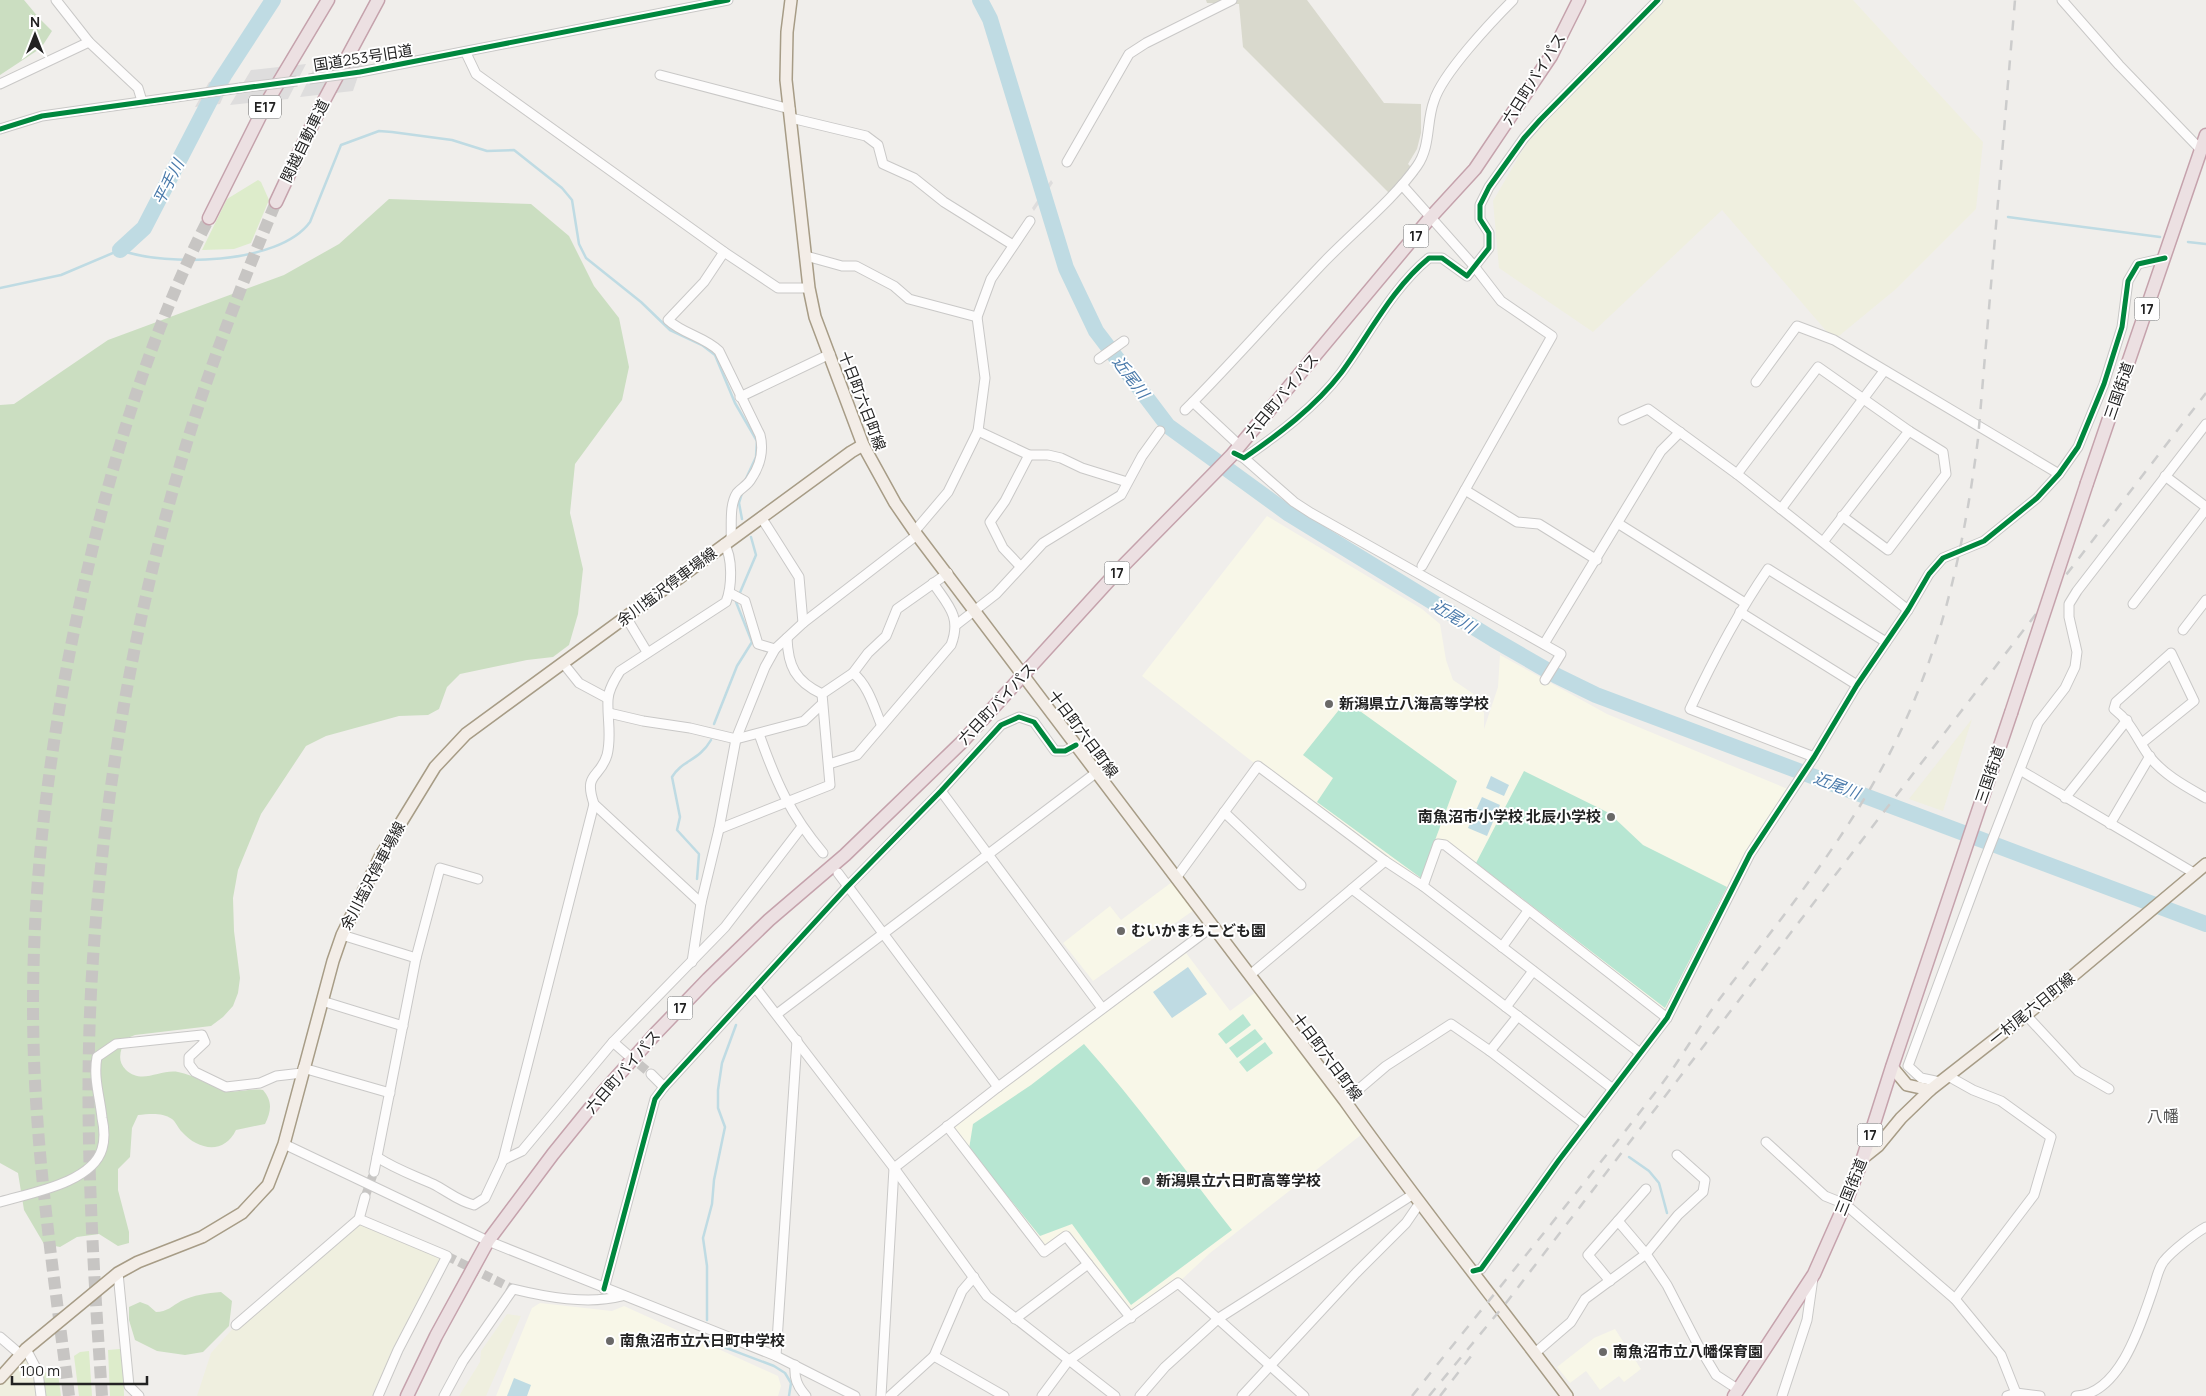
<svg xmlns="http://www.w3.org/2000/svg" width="2206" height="1396" viewBox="0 0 2206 1396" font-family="Manrope,'Noto Sans JP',sans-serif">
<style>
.education{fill:#f8f7e8}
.construction{fill:#d9d9cd}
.farmland{fill:#efefdf}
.grass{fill:#ddeccb}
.forest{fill:#cbdec1}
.pitch{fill:#b7e6d2}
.water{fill:#bfdbe3}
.pier{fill:#dedddd}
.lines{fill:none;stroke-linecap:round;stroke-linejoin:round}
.stream{stroke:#bfdbe3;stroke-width:2.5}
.river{stroke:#bfdbe3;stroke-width:16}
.minor-tunnel{stroke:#c7c5c3;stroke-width:9;stroke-dasharray:9 4.5;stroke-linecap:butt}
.highway-tunnel{stroke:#c7c5c3;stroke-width:12;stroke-dasharray:12 6;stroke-linecap:butt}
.minor-casing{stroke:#c9c8c7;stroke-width:11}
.major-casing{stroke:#a79c86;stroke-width:14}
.highway-casing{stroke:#c5a2ac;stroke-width:15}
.minor{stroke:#fdfcfc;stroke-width:9}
.major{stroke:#f3ede7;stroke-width:11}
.highway{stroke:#ece0e2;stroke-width:12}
.rail{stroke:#ccc;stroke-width:2.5;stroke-dasharray:10 10;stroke-linecap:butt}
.minor-bridge-casing{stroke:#c9c8c7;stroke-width:11;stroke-linecap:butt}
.highway-bridge-casing{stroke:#c5a2ac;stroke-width:15;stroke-linecap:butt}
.minor-bridge{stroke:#fdfcfc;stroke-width:9}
.highway-bridge{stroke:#ece0e2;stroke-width:12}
.cycleway-casing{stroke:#fff;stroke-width:8}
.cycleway{stroke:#00873e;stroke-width:5}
.poi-dot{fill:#6a6968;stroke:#fff;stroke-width:2}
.labels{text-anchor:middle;stroke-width:4;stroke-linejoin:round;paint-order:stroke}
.shield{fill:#fff;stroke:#646464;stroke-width:1}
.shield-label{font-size:14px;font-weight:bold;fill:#222}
.street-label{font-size:15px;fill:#222;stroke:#fff}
.poi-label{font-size:15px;font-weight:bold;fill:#222;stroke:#fff;text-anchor:start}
.water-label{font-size:16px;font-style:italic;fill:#4a7aab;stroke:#fff}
.neighbourhood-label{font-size:16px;fill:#555;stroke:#fff}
</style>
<rect width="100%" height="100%" fill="#f0eeeb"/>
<g class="education">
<path d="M1267 516 1422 609 1440 624 1446 660 1453 680 1475 695 1484 713V729L1498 687 1500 655 1607 714 1790 790 1750 854 1667 1018 1439 844 1423 886 1258 766 1142 676Z"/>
<path d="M1172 882 1194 910 1093 981 1063 943 1110 906 1121 920Z"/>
<path d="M1183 949 1230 1011 1260 989 1366 1131 1210 1253 1178 1283 1131 1318 1066 1236 1044 1252 947 1126Z"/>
<path d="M540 1303 612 1311 624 1306 778 1376 781 1386 778 1396H496L532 1308Z"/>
<path d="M1615 1329 1641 1369 1624 1382 1619 1376 1600 1390 1586 1371 1570 1383 1557 1367 1594 1338Z"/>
</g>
<path class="construction" d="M1206 0H1307L1384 103 1421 104V133L1417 149 1408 164 1418 174 1394 198 1243 47 1239 4 1207 3Z"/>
<g class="farmland">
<path d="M1658 0H1853L1983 142 1976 209 1896 289 1834 340 1722 210 1593 332 1499 268 1493 201 1540 120Z"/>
<path d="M1972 719 1943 811 1909 799Z"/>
<path d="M359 1219 447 1256 378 1396H197L211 1353 236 1325Z"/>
<path d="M507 1314 521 1316 486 1396H459L480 1362 481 1351Z"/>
<path d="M26 1349 41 1396H0V1378Z"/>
</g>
<g class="grass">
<path d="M258 180 261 182 269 200 251 243 234 249 202 250 227 199Z"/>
<path d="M120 1349 123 1352 124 1396H110L108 1350Z"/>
<path d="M89 1351 92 1396H79L74 1356 80 1352Z"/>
<path d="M57 1366 61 1396H45L43 1374Z"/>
</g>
<g class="forest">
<path d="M0 0H24L39 18 52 31 41 48 0 75Z"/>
<path d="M389 199 531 204 569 236 594 286 619 318 629 367 622 400 575 464 570 513 583 569 578 614 569 645 553 657 527 660 460 674 447 687 439 709 428 715 399 716 326 736 306 746 261 814 238 870 233 898 234 931 240 978 238 993 233 1006 223 1017 211 1026 135 1035 125 1039C121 1050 116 1060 126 1070 142 1085 160 1069 178 1072 195 1075 208 1086 225 1090 237 1094 250 1088 263 1090 273 1102 271 1111 265 1124L236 1130C224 1155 198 1150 182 1132 178 1128 176 1122 172 1119 162 1112 149 1114 138 1115L132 1128 130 1157 118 1169V1190L129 1232V1243L118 1246 99 1234 77 1237 60 1247 44 1244 24 1210 18 1173 0 1163V405L14 404 108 340 284 275 339 244Z"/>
<path d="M221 1292 232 1301 229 1326 203 1352 185 1355 157 1351 135 1340 129 1320V1307L140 1302 148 1305 156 1312C167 1312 172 1306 181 1301 194 1295 207 1293 221 1292Z"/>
</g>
<g class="pitch">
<path d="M1346 701 1457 781 1421 878 1317 802 1333 778 1303 755Z"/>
<path d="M1524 771 1609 813 1643 845 1727 887 1665 1008 1476 863Z"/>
<path d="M1243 1014 1251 1025 1226 1044 1218 1034Z"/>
<path d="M1255 1029 1263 1039 1237 1058 1229 1048Z"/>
<path d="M1265 1042 1273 1053 1247 1072 1239 1062Z"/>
<path d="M1084 1044C1137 1103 1183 1168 1232 1230L1131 1305 1072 1224 1040 1236 969 1149 973 1124 1031 1085Z"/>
</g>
<g class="water">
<path d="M1491 776 1509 785 1504 796 1486 788Z"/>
<path d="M1482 797 1500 805 1487 836 1468 828Z"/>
<path d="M1188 967 1207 994 1172 1018 1153 992Z"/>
<path d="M514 1378 531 1385 527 1396H507Z"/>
</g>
<g class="pier">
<path d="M365 56 353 91 300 97 317 62Z"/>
<path d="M306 64 288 99 230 105 251 70Z"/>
<path d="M231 79 220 104 195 107 209 82Z"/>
<path d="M1051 180 1053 183 1034 211 1032 208Z"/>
</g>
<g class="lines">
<g class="stream">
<path d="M2008 217 2160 237"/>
<path d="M2188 242 2206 244"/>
<path d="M0 288 61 275 120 250C166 267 279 265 310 222L341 145 379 131 392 132 452 140 487 151 514 150 562 188 572 200 579 244 586 258 641 302 670 330 702 345 715 355 735 403 757 441 756 457 744 483"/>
<path d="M742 493 739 503 742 519"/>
<path d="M714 724 737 666 752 642 736 602 756 555 751 537"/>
<path d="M697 879 699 854 677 830 680 817 672 777C682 760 699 761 711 740"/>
<path d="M1629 1157 1649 1171 1659 1183 1667 1213"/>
<path d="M707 1320V1266L703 1238 712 1204 714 1180 725 1127 718 1108V1090L722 1063 736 1025"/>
<path d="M701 1336 700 1338 774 1366 785 1373 791 1383 789 1396"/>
</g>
<g class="river">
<path d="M980 0 990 19 1001 55 1066 268 1096 331 1168 426 1289 514 1493 639 1557 676 1596 695 2206 924"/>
<path d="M120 250 144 228 219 83 273 0"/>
</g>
<g class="minor-tunnel">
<path d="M629 1056 651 1074"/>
<path d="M365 1197 374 1172"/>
<path d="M447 1256 513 1289"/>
</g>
<g class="highway-tunnel">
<path d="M69 1396C55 1284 38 1172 34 1059 28 895 50 731 87 572 115 450 152 329 209 218"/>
<path d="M102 1396C93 1262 84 1126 91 992 101 802 135 607 192 426 216 350 245 276 276 202"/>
</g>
<g class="minor-casing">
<g id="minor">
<path d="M56 0 89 42 138 88 142 101"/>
<path d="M2062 0 2119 65 2201 150"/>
<path d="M466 53 476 74 724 252 778 288H809"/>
<path d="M360 72 728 0"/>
<path d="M660 75 790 109"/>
<path d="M0 84 89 42"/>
<path d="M791 118 866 136 878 145 883 164 914 178 944 202 1013 245"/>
<path d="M0 129 42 116 240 88"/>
<path d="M1067 162 1129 54 1146 43 1232 0"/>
<path d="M1402 185 1474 266 1501 301 1552 336 1422 566"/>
<path d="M724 252 704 282 668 320C683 334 705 337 719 351L760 435C764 450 760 466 751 479 748 485 741 488 737 493 729 505 732 525 731 539"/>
<path d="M806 256 842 266H856L894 286 909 299 977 317"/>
<path d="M1099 359 1124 341"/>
<path d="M1756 382 1797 326 1834 340 2059 474"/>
<path d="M740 397 830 354"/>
<path d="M1193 402 1240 446"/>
<path d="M1185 410C1233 362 1278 310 1325 261 1354 231 1394 199 1417 166 1431 146 1426 122 1434 101 1442 74 1492 21 1513 0"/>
<path d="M1623 420 1648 409 1737 474"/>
<path d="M978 431 1029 455H1048L1061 458 1082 468 1127 482"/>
<path d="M1234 453 1244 458C1279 434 1315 407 1341 373 1369 335 1392 288 1429 258H1442L1467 276 1489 248V233L1480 219V205L1489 187 1524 138 1540 120 1658 0"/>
<path d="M1244 458 1294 502 1311 513 1561 654 1545 680"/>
<path d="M2165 476 2206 507"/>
<path d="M1465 490 1517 522 1539 524 1597 560"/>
<path d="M1781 509 1884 371"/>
<path d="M1842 516 1888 550 1946 474 1943 452 1909 431"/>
<path d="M761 517 799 577 803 623"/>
<path d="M1619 524 1745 603"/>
<path d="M914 532 948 492 978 431 985 378 977 317 991 279 1030 221"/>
<path d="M1823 542 1909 431 1818 367 1737 474 1908 610"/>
<path d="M1020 566 1003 548 990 522 1005 501 1029 455"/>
<path d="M730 593 745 601 758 644 775 649"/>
<path d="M2133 604 2206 509"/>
<path d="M1740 612 1857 685"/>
<path d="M626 617 647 652"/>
<path d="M956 625 996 594 1043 543 1121 495 1142 456 1160 431"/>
<path d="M2183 630 2206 600"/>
<path d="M787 638C788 666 795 681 822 694"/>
<path d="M1544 644 1661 451 1680 432"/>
<path d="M563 663 579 683 607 698"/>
<path d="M853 673 868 653 886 636 897 609 948 573"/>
<path d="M609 713 643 721 690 728 736 739 804 721 822 704"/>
<path d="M759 734C776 782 790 814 823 853"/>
<path d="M2142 743 2194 701 2171 653 2116 702 2114 709C2131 722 2137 739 2149 756 2164 775 2185 786 2206 798"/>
<path d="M1814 757 1690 709C1713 660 1737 614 1768 569L1886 642"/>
<path d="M829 764 857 755 951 645C962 617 948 605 933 583"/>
<path d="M2020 770 2194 873"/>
<path d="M941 791 1102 1008"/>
<path d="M2065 798 2127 720"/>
<path d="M1224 812 1301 885"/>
<path d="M2110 824 2150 756"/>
<path d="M719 829 830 785 822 694 853 673C868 685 874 707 881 724"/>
<path d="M838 873 998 1087"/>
<path d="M1176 878 1258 766 1385 861 1423 886 1438 844 1445 845 1667 1018"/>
<path d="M1423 886 1640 1053"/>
<path d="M1352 889 1613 1089"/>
<path d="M701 903 594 804C583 772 600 779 607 755 612 736 607 719 608 700 608 690 615 679 620 671L726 602C732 587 733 557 724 544"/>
<path d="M342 935 416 958 374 1172"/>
<path d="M1502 947 1528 911"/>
<path d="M416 958 440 868 478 879"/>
<path d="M692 962 701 903 719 829 736 739 765 667 775 649 803 623 917 535"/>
<path d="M1250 975 1385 861"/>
<path d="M755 987 894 1168 987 1296 1115 1396"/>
<path d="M322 1001 403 1026"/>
<path d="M1506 1007 1533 971"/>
<path d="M777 1014 1097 772"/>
<path d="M2026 1015 2078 1071 2109 1089"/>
<path d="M613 1042 629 1056"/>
<path d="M1490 1051 1518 1016"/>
<path d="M303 1068 390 1093"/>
<path d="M651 1074 664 1087"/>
<path d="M1948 1076 1973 1090 2001 1101 2051 1137 2034 1195 1955 1299"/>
<path d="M1940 1082 1921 1078 1908 1066 1983 864 2038 723 2065 688 2075 667 2077 652 2069 617V604L2077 591 2206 424"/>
<path d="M1345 1101 1386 1066 1451 1024 1490 1051 1586 1125"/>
<path d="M947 1126 1044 1252 1066 1236 1088 1264"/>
<path d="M1766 1142 1825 1196 1845 1204 1955 1299 2001 1355 2016 1393"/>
<path d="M284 1144 488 1241 776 1356 855 1396"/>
<path d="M377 1157C395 1169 413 1175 433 1184 447 1191 458 1201 474 1205L485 1198 503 1160 594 804"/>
<path d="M503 1160 522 1151 613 1042 725 927 801 828"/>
<path d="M0 1202C30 1193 92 1183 102 1149 105 1139 104 1127 102 1118 100 1097 93 1078 97 1057L116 1044 202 1035 205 1042 189 1057V1064L195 1072 226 1087 260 1083 276 1076 302 1073"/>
<path d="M359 1219 447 1256 398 1350 378 1396"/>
<path d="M1618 1221 1646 1254 1667 1285 1698 1345 1716 1375 1739 1390"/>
<path d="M1473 1271 1481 1269 1559 1160 1667 1018 1750 854 1814 757 1857 685 1908 610 1929 574 1943 558 1984 541 2037 498 2059 474 2078 447 2104 384 2122 327 2128 281 2138 264 2165 258"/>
<path d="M118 1273 129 1386 139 1396"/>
<path d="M1610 1281 1588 1255 1646 1189"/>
<path d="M604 1289 655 1099 664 1087 847 887 941 791 1001 725 1019 717 1034 722 1055 751H1065L1076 745"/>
<path d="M1015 1319 1088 1264 1131 1318"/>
<path d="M236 1325 359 1219 365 1197"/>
<path d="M0 1337 21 1355"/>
<path d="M26 1349 38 1372 41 1396"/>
<path d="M1535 1353 1571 1322 1585 1299 1646 1254 1678 1215 1703 1192 1705 1180 1677 1155"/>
<path d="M776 1356 797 1040"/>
<path d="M934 1356 1004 1396"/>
<path d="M795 1365C794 1378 797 1386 806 1396"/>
<path d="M444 1396 463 1361 513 1289C546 1297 588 1305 622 1296"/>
<path d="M881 1396 894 1168 998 1087 1213 926"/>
<path d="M890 1396 934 1356 962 1291 974 1277"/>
<path d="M1042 1396 1068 1361 1178 1283 1304 1396"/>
<path d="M1140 1396 1165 1367 1219 1318 1412 1195"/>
<path d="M1242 1396 1356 1273 1406 1223 1419 1204"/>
<path d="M1782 1396 1807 1320 1813 1278"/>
<path d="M2007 1396 2016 1393 2040 1396"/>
<path d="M2076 1396C2120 1394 2141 1324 2153 1289 2156 1281 2158 1268 2164 1261 2172 1251 2195 1233 2206 1227"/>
</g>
</g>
<g class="major-casing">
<g id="major">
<path d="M791 0 787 32 786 80 809 288 815 317 863 445 895 503 917 535 1345 1101C1416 1201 1493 1297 1567 1396"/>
<path d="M1892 1067 1907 1085 1930 1090"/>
<path d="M1863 1158 1878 1146 1901 1118 1930 1090 2026 1015 2206 864"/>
<path d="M0 1378 26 1349 118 1273 138 1262 202 1237 242 1213 268 1185 284 1144 333 961 342 935 380 857 435 767 466 734 851 452 863 445"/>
</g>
</g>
<g class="highway-casing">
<g id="highway">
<path d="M276 202 320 108 378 0"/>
<path d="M209 218 267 102 328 0"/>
<path d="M2087 483 2206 135"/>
<path d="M407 1396 436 1336 488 1241 553 1154 604 1091 656 1033 708 979 769 920 845 855 962 742 1115 574 1231 456 1430 218 1475 169 1551 56 1579 0"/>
<path d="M1734 1396 1814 1274 1845 1204 1863 1158 1892 1067 2011 713"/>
</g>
</g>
<use href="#minor" class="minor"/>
<use href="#major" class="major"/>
<use href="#highway" class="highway"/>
<g class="rail">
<path d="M1412 1396C1496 1291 1582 1188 1664 1081 1683 1055 1699 1027 1718 1001 1789 908 1865 817 1911 708 1948 622 1966 532 1978 439L2015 0"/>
<path d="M1429 1396 1506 1303 2206 393"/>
<path d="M1440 1396 1472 1355"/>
</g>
<g class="minor-bridge-casing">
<g id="minor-bridge">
<path d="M309 79 360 72"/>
<path d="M240 88 297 81"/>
</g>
</g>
<g class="highway-bridge-casing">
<path id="highway-bridge" d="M2011 713 2087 483"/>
</g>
<use href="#minor-bridge" class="minor-bridge"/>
<use href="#highway-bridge" class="highway-bridge"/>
<g class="cycleway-casing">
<g id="cycleway">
<path d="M0 129 42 116 360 72 728 0"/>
<path d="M1234 453 1244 458C1279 434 1315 407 1341 373 1369 335 1392 288 1429 258H1442L1467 276 1489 248V233L1480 219V205L1489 187 1524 138 1540 120 1658 0"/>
<path d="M1473 1271 1481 1269 1559 1160 1667 1018 1750 854 1814 757 1857 685 1908 610 1929 574 1943 558 1984 541 2037 498 2059 474 2078 447 2104 384 2122 327 2128 281 2138 264 2165 258"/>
<path d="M604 1289 655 1099 664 1087 847 887 941 791 1001 725 1019 717 1034 722 1055 751H1065L1076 745"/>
</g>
</g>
<use href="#cycleway" class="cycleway"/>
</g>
<g class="poi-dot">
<circle cx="1329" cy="704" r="5"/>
<circle cx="1611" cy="817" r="5"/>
<circle cx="1121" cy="931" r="5"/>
<circle cx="1146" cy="1181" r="5"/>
<circle cx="610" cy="1341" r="5"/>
<circle cx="1603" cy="1352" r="5"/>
</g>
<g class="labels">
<g class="shield">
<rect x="249" y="95.5" width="32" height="23" rx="4"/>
<rect x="1403.5" y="224.5" width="25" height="23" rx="4"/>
<rect x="2134.5" y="297.5" width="25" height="23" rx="4"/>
<rect x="1104.5" y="561.5" width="25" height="23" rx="4"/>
<rect x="667.5" y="996.5" width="25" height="23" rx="4"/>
<rect x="1857.5" y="1123.5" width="25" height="23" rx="4"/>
</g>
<g class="shield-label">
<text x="265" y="112">E17</text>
<text x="1416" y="241">17</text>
<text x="2147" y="314">17</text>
<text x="1117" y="578">17</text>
<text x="680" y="1013">17</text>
<text x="1870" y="1140">17</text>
</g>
<g class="street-label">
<text transform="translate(363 58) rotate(-9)" y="5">国道253号旧道</text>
<text transform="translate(1534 79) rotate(-58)" y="5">六日町バイパス</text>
<text transform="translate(305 141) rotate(-64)" y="5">関越自動車道</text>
<text transform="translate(2119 391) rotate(-71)" y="5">三国街道</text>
<text transform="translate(1282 396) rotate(-50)" y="5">六日町バイパス</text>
<text transform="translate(862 401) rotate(69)" y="5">十日町六日町線</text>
<text transform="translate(667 587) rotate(-37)" y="5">余川塩沢停車場線</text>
<text transform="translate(997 704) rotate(-47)" y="5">六日町バイパス</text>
<text transform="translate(1083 734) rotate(53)" y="5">十日町六日町線</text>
<text transform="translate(1990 775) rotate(-71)" y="5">三国街道</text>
<text transform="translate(373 876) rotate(-62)" y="5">余川塩沢停車場線</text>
<text transform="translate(2032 1009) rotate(-39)" y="5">一村尾六日町線</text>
<text transform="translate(1327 1057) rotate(53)" y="5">十日町六日町線</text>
<text transform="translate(623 1072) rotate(-49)" y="5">六日町バイパス</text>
<text transform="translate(1851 1187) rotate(-68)" y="5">三国街道</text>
</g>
<g class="poi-label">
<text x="1339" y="709">新潟県立八海高等学校</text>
<text x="1601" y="822" text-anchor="end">南魚沼市小学校 北辰小学校</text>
<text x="1131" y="936">むいかまちこども園</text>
<text x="1156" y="1186">新潟県立六日町高等学校</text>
<text x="620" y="1346">南魚沼市立六日町中学校</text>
<text x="1613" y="1357">南魚沼市立八幡保育園</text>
</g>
<g class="water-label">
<text transform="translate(168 182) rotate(-63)" y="6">平手川</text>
<text transform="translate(1131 377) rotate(53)" y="6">近尾川</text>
<text transform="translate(1454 616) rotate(32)" y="6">近尾川</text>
<text transform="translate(1837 785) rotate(21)" y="6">近尾川</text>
</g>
<g class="neighbourhood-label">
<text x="2163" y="1122">八幡</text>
</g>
</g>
<g transform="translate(35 35)" stroke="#ffffff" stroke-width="4" paint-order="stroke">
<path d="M0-4L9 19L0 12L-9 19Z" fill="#222222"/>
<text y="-8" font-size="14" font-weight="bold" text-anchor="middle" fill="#222222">N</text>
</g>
<path d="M12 1376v8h135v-8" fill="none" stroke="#222222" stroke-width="2.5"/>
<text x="20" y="1376" font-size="15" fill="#222222" stroke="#ffffff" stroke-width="4" paint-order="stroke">100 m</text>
</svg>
